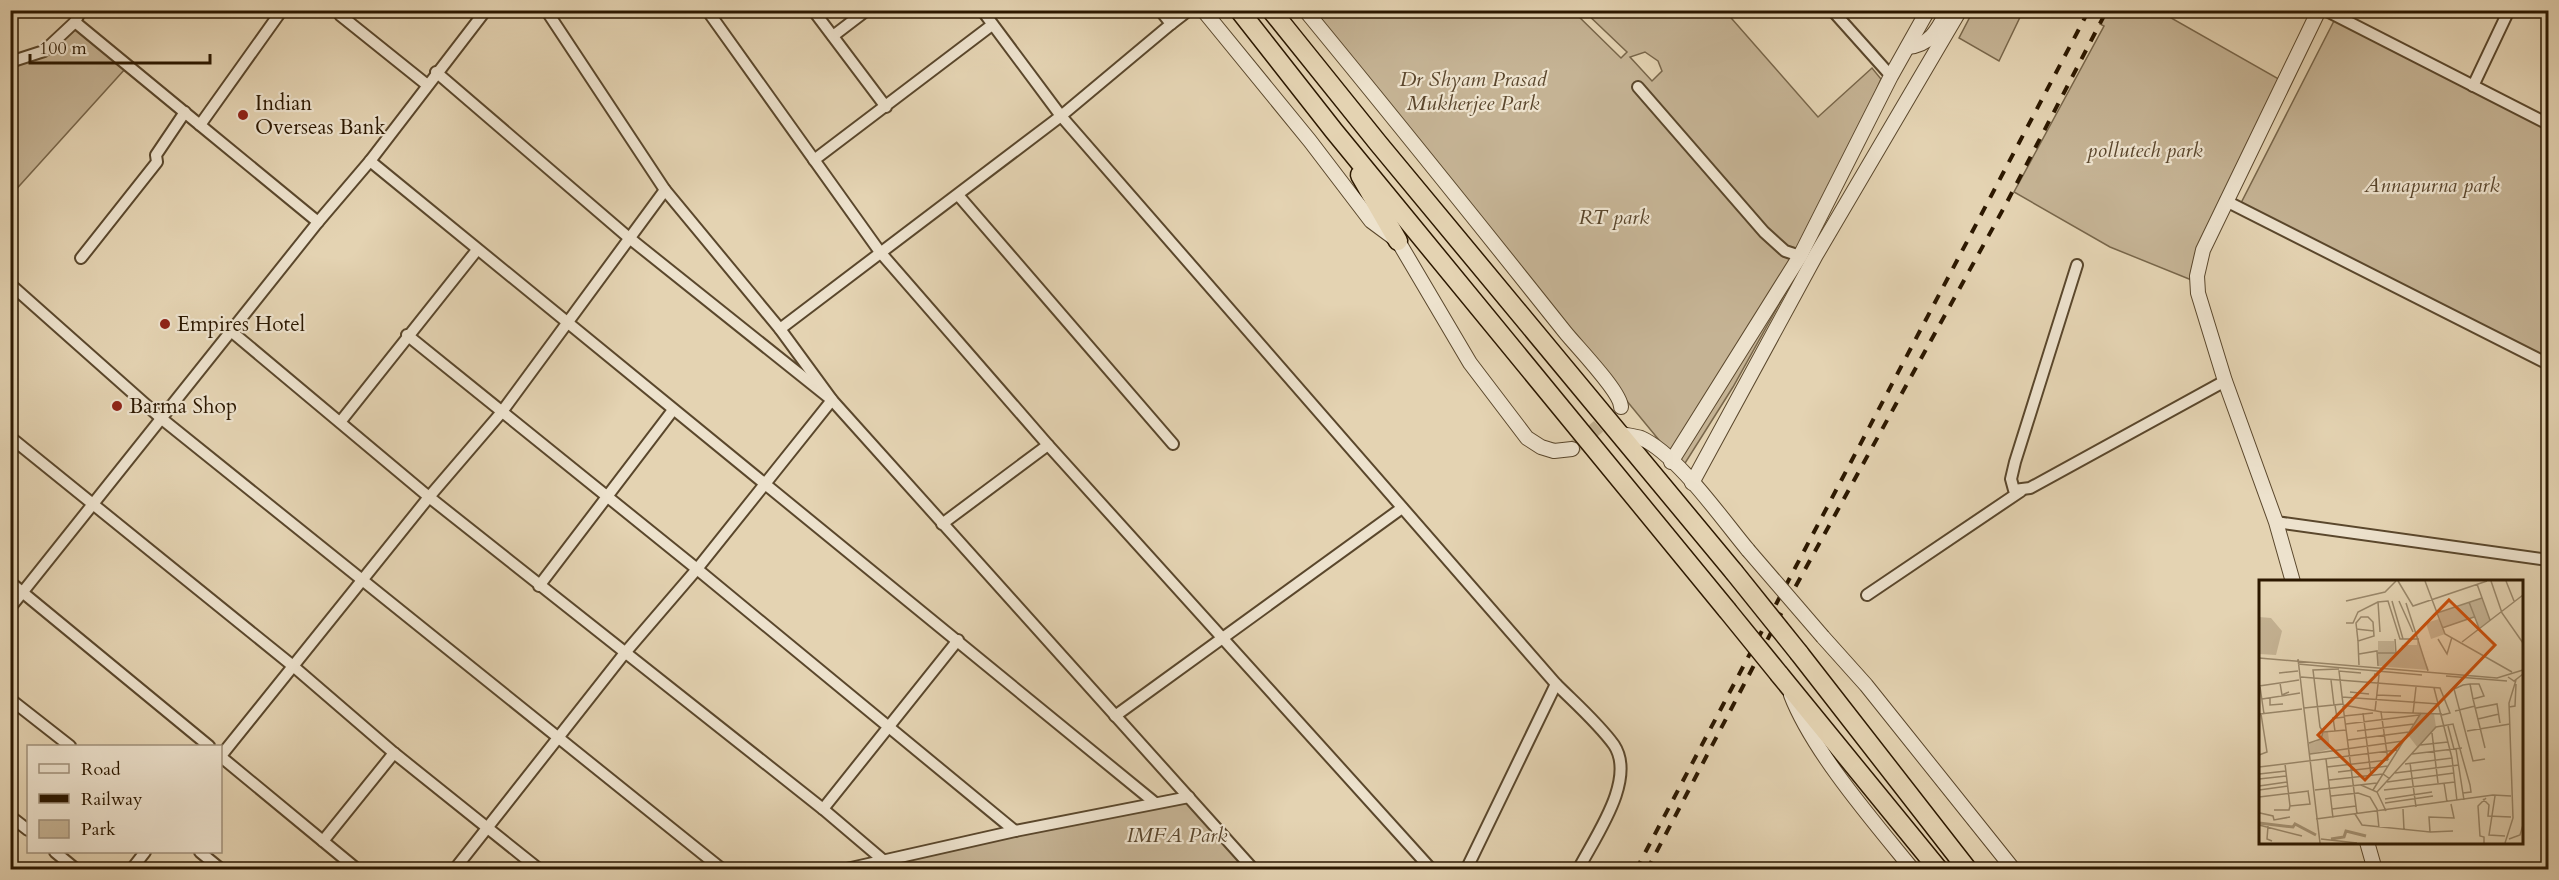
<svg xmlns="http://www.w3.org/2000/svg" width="2559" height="880" viewBox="0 0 2559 880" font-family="Cardo,serif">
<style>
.green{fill:#c5b394;stroke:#78664a;stroke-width:1.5;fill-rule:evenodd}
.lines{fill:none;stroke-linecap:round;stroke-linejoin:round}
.tertiary-tunnel{stroke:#bfae8e;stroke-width:14;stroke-dasharray:14 7;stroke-linecap:butt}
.minor-casing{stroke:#5a472c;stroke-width:14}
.tertiary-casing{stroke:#5a472c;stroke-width:16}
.trunk-casing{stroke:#2c1800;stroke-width:21}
.minor{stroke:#ede2cd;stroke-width:10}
.tertiary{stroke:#ede2cd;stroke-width:14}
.trunk{stroke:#e4d3b2;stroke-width:18}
.rail{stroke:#2c1800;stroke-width:4;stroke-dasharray:10 10;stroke-linecap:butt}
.tertiary-bridge-casing{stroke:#5a472c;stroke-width:16;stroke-linecap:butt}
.trunk-bridge-casing{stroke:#2c1800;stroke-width:21;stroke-linecap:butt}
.tertiary-bridge{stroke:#ede2cd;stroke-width:14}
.trunk-bridge{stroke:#e4d3b2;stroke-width:18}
.poi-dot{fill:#8f2418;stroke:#ede2cd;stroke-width:2}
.labels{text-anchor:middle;stroke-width:4.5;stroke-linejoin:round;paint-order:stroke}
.park-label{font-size:21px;font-style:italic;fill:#5a462c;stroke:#ede2cd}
.poi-label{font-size:21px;fill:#2c1800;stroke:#ede2cd;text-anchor:start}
.inset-river{fill:none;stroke:#a59375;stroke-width:3}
.inset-road{fill:none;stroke:#9a886b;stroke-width:1.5}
.view{fill:#cc4f0a;fill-opacity:0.15;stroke:#cc4f0a;stroke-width:3}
.inset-edge{fill:none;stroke:#2c1800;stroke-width:3}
</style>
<rect width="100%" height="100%" fill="#e4d3b2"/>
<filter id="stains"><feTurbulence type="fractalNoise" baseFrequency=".00333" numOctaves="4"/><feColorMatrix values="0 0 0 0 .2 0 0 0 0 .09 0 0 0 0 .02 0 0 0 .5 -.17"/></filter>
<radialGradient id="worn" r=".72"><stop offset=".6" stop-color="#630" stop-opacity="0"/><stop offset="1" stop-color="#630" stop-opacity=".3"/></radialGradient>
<g class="green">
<path d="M1306 11H1573L1621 58 1627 52 1584 11H1725L1818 117 1872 68 1881 79 1802 263 1733 387 1682 468ZM1645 52 1658 61 1662 71 1652 81 1630 57Z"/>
<path d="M1973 11H2023L1999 61 1959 38Z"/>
<path d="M2107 11H2159L2284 82 2194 281 2110 247 2014 192 2104 26 2100 24Z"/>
<path d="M2336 17 2548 124V363L2239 207Z"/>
<path d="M76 25 125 69 11 195 10 64 18 63Z"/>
<path d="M1189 797 1254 870H866Z"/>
</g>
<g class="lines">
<path class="tertiary-tunnel" d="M1572 449 1621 407"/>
<g class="minor-casing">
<g id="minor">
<path d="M81 10 75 22 200 125"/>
<path d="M282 10 200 125 318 222"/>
<path d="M344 10 340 15 426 84"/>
<path d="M546 10 665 190 780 329 832 400 1254 870"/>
<path d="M707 10 880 252 1048 445 1432 870"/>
<path d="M813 10 886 107"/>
<path d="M982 10 1061 116 1556 684C1575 703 1598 723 1614 745 1637 780 1594 838 1578 870"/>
<path d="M1832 10 1891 76"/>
<path d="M2325 10 2548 124"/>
<path d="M1171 24 1189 10"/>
<path d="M833 36 867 10"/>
<path d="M10 62 44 51 75 22"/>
<path d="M436 72 628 237 832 400 697 569 624 654 454 870"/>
<path d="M2473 86 2509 10"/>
<path d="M1638 87 1764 232 1785 251 1800 256"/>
<path d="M814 160 992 25"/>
<path d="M370 161 1154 802"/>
<path d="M958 195 1173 444"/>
<path d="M2226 201 2548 364"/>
<path d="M81 258 157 162 156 155 185 112"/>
<path d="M2077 265 2015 462 2011 479 2014 490 2030 488 2225 381"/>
<path d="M10 284 162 419 723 870"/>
<path d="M780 329 1061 116 1171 24 1160 10"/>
<path d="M232 332 429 497 823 809 883 860"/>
<path d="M407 335 697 569 1015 831"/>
<path d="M341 421 477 250"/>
<path d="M10 437 293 666 394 753 540 870"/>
<path d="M2276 522 2548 560"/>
<path d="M942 524 1048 445"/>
<path d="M10 582 209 746"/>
<path d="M539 586 673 410"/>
<path d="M1867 595 2021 491"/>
<path d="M10 608 318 222 370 161 486 10"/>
<path d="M10 699 70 746"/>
<path d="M1115 716 1402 508"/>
<path d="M220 756 358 870"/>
<path d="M220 757 429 497 501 413 665 190"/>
<path d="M823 809 958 640"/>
<path d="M10 816 28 830"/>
<path d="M323 841 394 753"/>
<path d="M55 852 77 870"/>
<path d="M200 852 222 870"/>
<path d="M131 870 145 852"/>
<path d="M842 870 1015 831 1189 797"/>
<path d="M1466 870 1556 684"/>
</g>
</g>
<g class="tertiary-casing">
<g id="tertiary">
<path d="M1203 10 1310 141 1371 221 1398 241 1470 363 1527 438 1541 447 1554 451 1572 449"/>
<path d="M1305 10C1393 117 1479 224 1565 332 1577 347 1621 392 1621 407"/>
<path d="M1908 47C1931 45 1938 29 1948 10"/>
<path d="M1618 433C1625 435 1634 436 1641 438 1677 454 1722 519 1748 550"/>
<path d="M1671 462 1800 256 1891 76 1928 10"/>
<path d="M1692 483 1816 255 1960 10"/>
<path d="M2293 582 2276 522 2225 381 2198 293 2197 276 2203 250 2319 10"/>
<path d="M1823 637 1866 685 2014 870"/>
<path d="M1791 695C1813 752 1874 822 1913 870"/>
<path d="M2367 842 2375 870"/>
</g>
</g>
<g class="trunk-casing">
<g id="trunk">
<path d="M1239 10 1334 131 1727 610"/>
<path d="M1271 10 1378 143 1734 572"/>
<path d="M1360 175 1398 241"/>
<path d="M1799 653 1968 870"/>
<path d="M1779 674 1939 870"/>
</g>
</g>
<use href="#minor" class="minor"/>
<use href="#tertiary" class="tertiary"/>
<use href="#trunk" class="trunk"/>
<g class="rail">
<path d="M1636 870 2089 10"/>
<path d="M1647 870 1786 604 2006 204 2107 10"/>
</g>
<g class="tertiary-bridge-casing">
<path id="tertiary-bridge" d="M1748 550 1823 637"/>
</g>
<g class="trunk-bridge-casing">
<g id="trunk-bridge">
<path d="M1734 572 1799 653"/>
<path d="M1727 610 1779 674"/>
</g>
</g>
<use href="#tertiary-bridge" class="tertiary-bridge"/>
<use href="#trunk-bridge" class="trunk-bridge"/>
</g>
<g class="poi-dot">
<circle cx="243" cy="115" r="6"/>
<circle cx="165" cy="324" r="6"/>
<circle cx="117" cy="406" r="6"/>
</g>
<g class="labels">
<g class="park-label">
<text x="1473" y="86">Dr Shyam Prasad<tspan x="1473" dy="24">Mukherjee Park</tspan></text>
<text x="2145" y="157">pollutech park</text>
<text x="2432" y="192">Annapurna park</text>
<text x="1614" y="224">RT park</text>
<text x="1177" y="842">IMFA Park</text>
</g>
<g class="poi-label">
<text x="255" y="110">Indian<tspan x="255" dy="24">Overseas Bank</tspan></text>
<text x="177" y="331">Empires Hotel</text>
<text x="129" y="413">Barma Shop</text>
</g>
</g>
<g transform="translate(2259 580)">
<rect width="264" height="264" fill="#e4d3b2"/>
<path d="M223 18 231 40 220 48 215 37 184 48 179 33ZM0 37 12 38 23 51 17 75 0 74ZM180 39 186 54 172 59 167 43ZM158 60 170 90 119 86V61H135L136 73H140L143 65H158ZM162 133 175 134 177 147 159 168 149 155ZM65 152H69L71 169 51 174 50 163 57 162Z" fill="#c5b394"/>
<path class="inset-river" d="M0 243 34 247 36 244 57 255M72 259 85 257 87 251 107 256"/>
<path class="inset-road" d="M139 1 154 26 228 1M166 1 186 54 253 92M232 1 243 33 264 63M247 1 255 21M218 4 231 40M87 21 126 12 137 1M133 21 144 59M140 21 154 52M210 22 220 48M147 23 169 91M178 33 223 18M87 43H94L99 32 119 22M183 48 215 37M97 49 115 51M121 52 119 22 129 21 141 59H160M179 59 188 74 193 57M99 61 97 43 102 37H109L114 42 115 56 99 61 100 85M203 62 264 15M119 73H137L136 59M100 74 118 71 119 86M0 78 238 98 264 90M39 79 61 263M39 84 163 95M20 93 39 91M115 94 120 95 116 131M187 96 248 101M42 97 181 108 191 133 183 135M249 97 255 101 264 94M72 100 75 125M21 103 23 115 30 112M211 104 214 119 225 116 220 104H211L204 105 195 109 214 181 226 179M0 106 40 100M1 107 5 134M175 108 193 178 198 221M91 112 110 114M118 115 142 116M83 117 180 124M11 118V125L24 124M3 119 41 113M214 119 226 168M76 125 78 138 86 137M84 125 123 132 183 134M84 126 98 234M250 127 256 126 257 104M45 128 84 124 80 91 102 93M217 128 238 124 241 143M196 131 216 126M122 132 129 180M104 133 112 195M154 133 157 107M1 134 43 129M85 136 114 133M78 138H74L76 151 87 150M219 139 240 134M87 144 160 135M189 146 195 169M76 151 64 152 61 147 54 90 80 89M98 151 155 144M208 151 251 144M173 153 179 203M89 160 150 152M50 163 62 159 64 152M161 165 189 162M197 169 205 220M51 174 144 161M153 174 203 168M0 175 8 172 2 134M67 179 74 238M151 183 157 227M26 184 31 226 51 224 49 211M146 184 193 178M0 187 138 170M68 187 129 180M79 192 129 186M136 193 200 185M0 194 27 191M0 199 27 196M70 200 124 194 131 199M128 202 195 193M185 203 188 222M102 205 118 212 127 231M0 206 28 202M0 210 29 206M56 210 118 203M114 210 162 133M125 210 196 202M118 212 177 147 194 144 211 205 212 212 204 213M72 216 99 213 111 217 118 229 120 248M236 216 230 255 246 256M0 217 50 211M126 219 173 212M224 219 230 225 229 236 252 237M126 223 174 216M73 229 97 226M144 229 145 250M15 230H30L31 226M1 233 14 236 15 240 31 237M96 234 103 245 171 252 170 237 195 238 192 224M57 239 234 215 252 216M0 245 43 256M9 246 8 259 13 261M171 252 194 251M62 259 98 263M250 259 261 255 264 245M225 263V257L221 256 219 226 227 218M246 263 254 238 250 123 257 100"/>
<path class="view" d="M190 20 236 65 106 200 59 155Z"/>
<rect width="264" height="264" class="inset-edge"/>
</g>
<rect width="2559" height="880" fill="none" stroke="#e4d3b2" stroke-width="36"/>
<rect x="12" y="12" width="2535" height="856" fill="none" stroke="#2c1800" stroke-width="3"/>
<rect x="18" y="18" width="2523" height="844" fill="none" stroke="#2c1800" stroke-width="1.5"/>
<rect x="27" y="745" width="195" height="108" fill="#ede2cd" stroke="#a0917b" stroke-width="1.5"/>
<rect x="39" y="764" width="30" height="9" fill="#ede2cd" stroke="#a0917b" stroke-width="1.5"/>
<text x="81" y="775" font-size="18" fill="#2c1800">Road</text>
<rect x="39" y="794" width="30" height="9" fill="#2c1800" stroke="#a0917b" stroke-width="1.5"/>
<text x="81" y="805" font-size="18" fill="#2c1800">Railway</text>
<rect x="39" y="820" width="30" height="18" fill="#c5b394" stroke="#a0917b" stroke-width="1.5"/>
<text x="81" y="835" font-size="18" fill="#2c1800">Park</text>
<path d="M30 54v9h180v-9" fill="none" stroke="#2c1800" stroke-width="3"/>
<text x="39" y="54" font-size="18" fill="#2c1800" stroke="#ede2cd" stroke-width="4.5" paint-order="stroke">100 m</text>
<rect width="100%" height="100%" filter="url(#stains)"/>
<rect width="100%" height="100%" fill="url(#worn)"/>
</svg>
